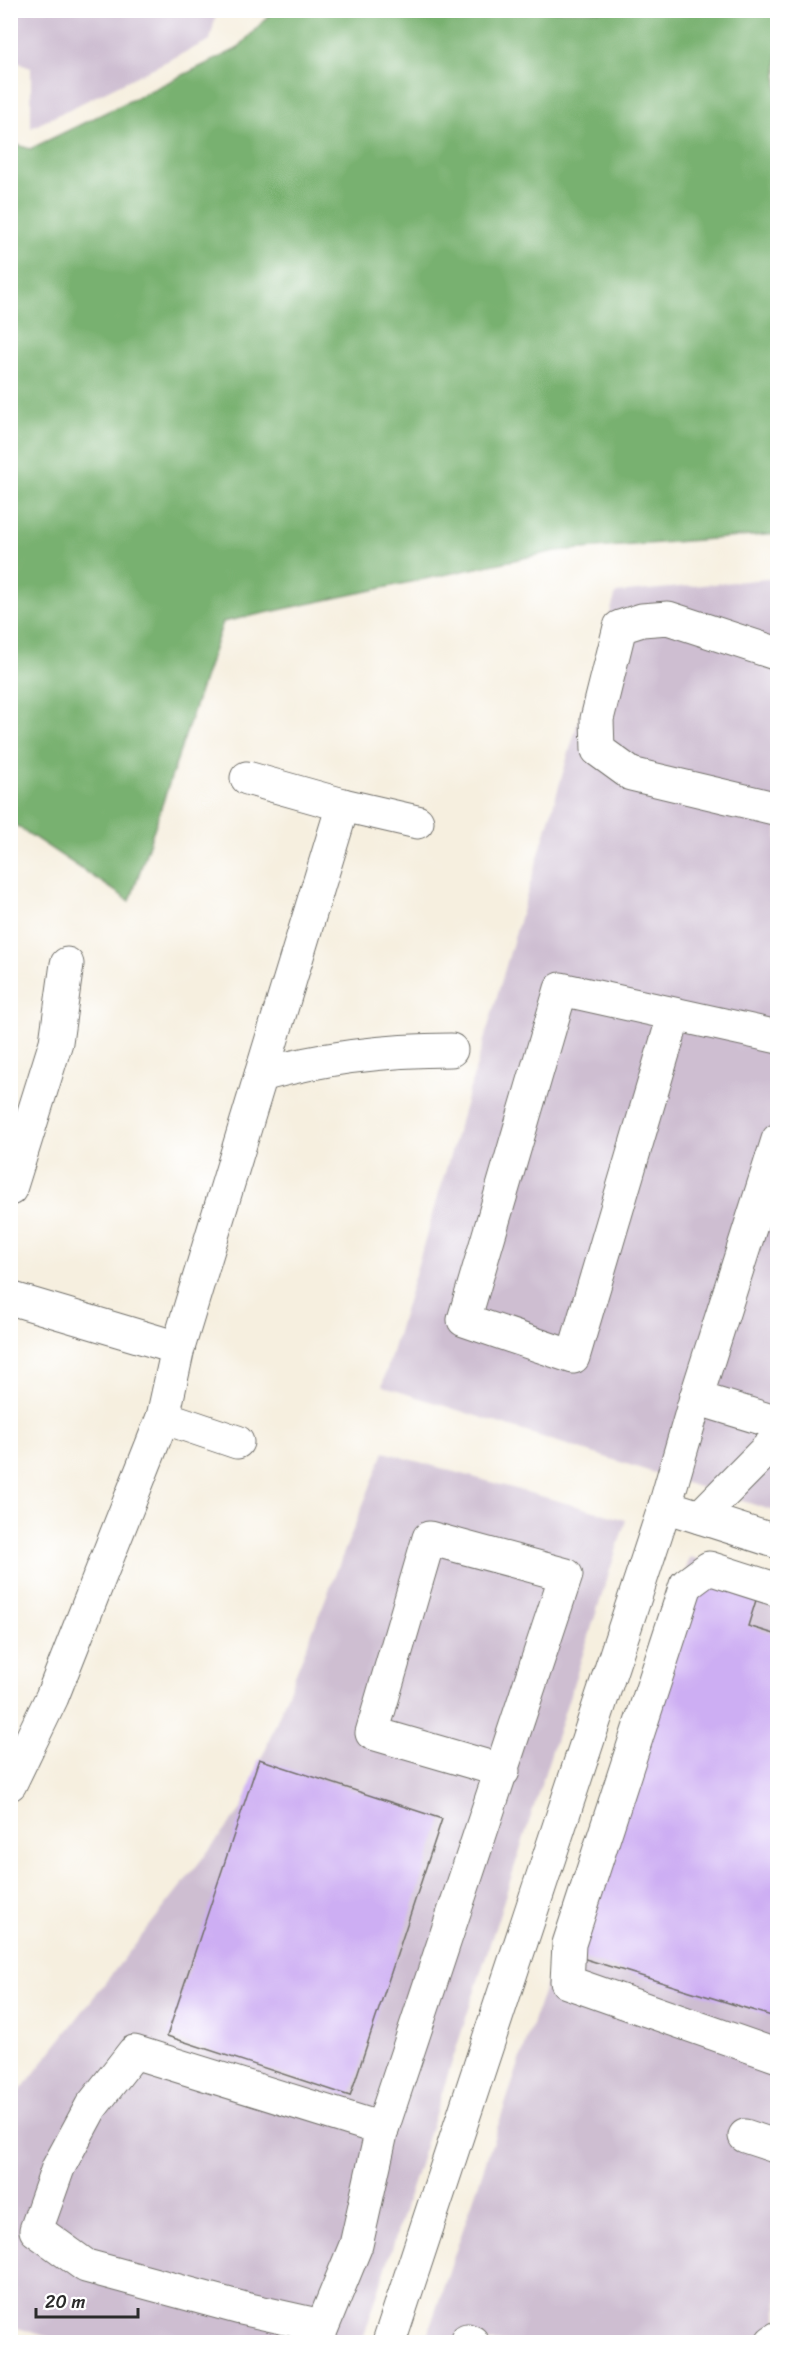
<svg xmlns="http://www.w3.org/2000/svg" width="788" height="2353" viewBox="0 0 788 2353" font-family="Sriracha,sans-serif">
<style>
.industrial{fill:#cebed1}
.forest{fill:#78b16f;stroke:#526e4d;stroke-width:1.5}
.building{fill:#cdaef3}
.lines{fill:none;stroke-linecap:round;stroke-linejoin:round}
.minor-casing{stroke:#72706a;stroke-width:35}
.minor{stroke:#fff;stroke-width:33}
</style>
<rect width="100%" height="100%" fill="#fff"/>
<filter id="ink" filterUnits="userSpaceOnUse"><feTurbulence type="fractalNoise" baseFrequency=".0167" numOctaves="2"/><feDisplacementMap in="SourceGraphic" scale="12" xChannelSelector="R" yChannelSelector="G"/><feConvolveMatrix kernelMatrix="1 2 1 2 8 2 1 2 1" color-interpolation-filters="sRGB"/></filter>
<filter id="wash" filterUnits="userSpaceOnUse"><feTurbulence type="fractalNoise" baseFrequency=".008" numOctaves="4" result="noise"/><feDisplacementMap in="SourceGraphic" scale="24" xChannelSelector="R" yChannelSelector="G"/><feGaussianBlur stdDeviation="1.35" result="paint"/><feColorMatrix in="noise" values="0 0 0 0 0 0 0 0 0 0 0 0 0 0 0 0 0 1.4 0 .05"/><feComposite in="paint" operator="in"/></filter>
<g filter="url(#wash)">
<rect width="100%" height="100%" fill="#f6efdf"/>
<g class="industrial">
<path d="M10 11 11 10 217 11 210 40 31 128V67L11 60Z"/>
<path d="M777 578V1512L382 1386 616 593Z"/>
<path d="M384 1452 626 1520 362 2342H65L11 2326 10 2104 242 1808Z"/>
<path d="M690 1557 777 1583V2342H425Z"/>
</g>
<path class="forest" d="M273 11H777V534L556 551 223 622 130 901 11 822V143L30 149 237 49Z"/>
<g id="blocks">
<g class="building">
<path d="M688 1576 757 1597 748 1626 778 1635V2018L569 1954Z"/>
<path d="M259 1759 442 1819 350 2096 167 2036Z"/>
</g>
</g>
</g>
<g filter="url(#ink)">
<use href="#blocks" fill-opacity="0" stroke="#72706a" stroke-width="1.5"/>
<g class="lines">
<g class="minor-casing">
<g id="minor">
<path d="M778 654 668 618 642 620 620 627 597 719 598 750 631 774 778 809"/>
<path d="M247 778 343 805 417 822"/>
<path d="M674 1016 573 1357 464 1320 561 989 778 1037"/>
<path d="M261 1075C322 1058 388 1050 451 1050"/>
<path d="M10 1189 56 1042 67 964"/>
<path d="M10 1298 178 1348"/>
<path d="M696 1398 778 1423"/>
<path d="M163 1417 237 1442"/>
<path d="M665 1506 778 1542"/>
<path d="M700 1517 778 1438"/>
<path d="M778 1590 709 1568 686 1585 569 1944 567 1982 778 2056"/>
<path d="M10 1784 52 1697 163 1417 178 1348 343 805"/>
<path d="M745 2136 778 2147"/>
<path d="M322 2326 241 2308 86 2266 36 2230 58 2168 91 2107 134 2052 382 2129"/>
<path d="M467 2340 472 2342"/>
<path d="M316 2342 356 2245 382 2129 566 1575 429 1538 372 1733 503 1771"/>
<path d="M389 2342 665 1506 696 1398 778 1140"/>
<path d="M772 2342 778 2338"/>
</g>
</g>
<use href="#minor" class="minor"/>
</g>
</g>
<rect width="788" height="2353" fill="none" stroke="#fff" stroke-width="36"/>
<path d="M36 2308v9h102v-9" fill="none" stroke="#2b2b2b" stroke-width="3"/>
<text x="45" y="2308" font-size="18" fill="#2b2b2b" stroke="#ffffff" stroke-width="4.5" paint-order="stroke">20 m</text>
</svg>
